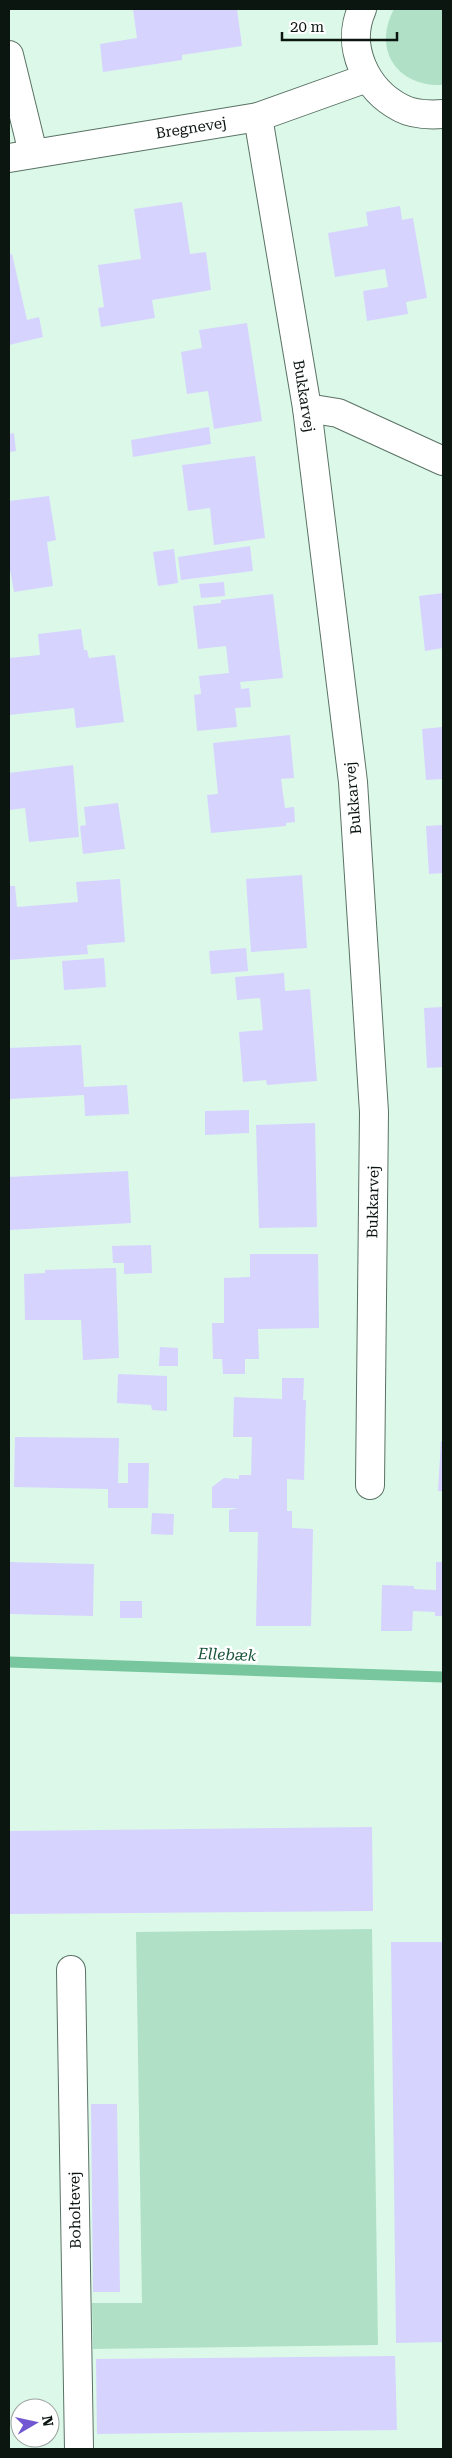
<svg xmlns="http://www.w3.org/2000/svg" width="452" height="2458" viewBox="0 0 452 2458" font-family="'Roboto Serif',serif">
<style>
.green{fill:#b0e1c7}
.lines{fill:none;stroke-linecap:round;stroke-linejoin:round}
.stream{stroke:#77c69e;stroke-width:11}
.building{fill:#d6d3fe}
.minor-casing{stroke:#5a7265;stroke-width:30}
.tertiary-casing{stroke:#5a7265;stroke-width:30}
.minor{stroke:#fff;stroke-width:28}
.tertiary{stroke:#fff;stroke-width:28}
.labels{text-anchor:middle;stroke-width:5;stroke-linejoin:round;paint-order:stroke}
.street-label{font-size:15px;fill:#0c1611;stroke:#fff}
.water-label{font-size:16px;font-style:italic;fill:#1a563c;stroke:#fff}
</style>
<rect width="100%" height="100%" fill="#dcf8e9"/>
<g class="green">
<path d="M394 9H443V85C397 87 372 50 394 9Z"/>
<path d="M372 1929 378 2345 93 2349 92 2303H142L136 1932Z"/>
</g>
<g class="lines">
<path class="stream" d="M9 1662 443 1677"/>
</g>
<g class="building">
<path d="M133 9H237L242 46 182 55V60L103 72 100 44 137 38Z"/>
<path d="M182 202 190 254 206 252 211 290 152 300 155 318 101 327 98 308 104 307 98 265 141 259 134 209Z"/>
<path d="M400 206 402 220 413 218 427 298 406 302 408 314 367 321 363 291 388 287 385 269 335 277 328 233 368 226 366 212Z"/>
<path d="M12 254 27 320 39 317 43 337 9 345V255Z"/>
<path d="M247 323 262 421 214 429 208 391 187 394 181 352 202 348 199 330Z"/>
<path d="M209 427 211 444 133 457 131 440Z"/>
<path d="M14 433 16 451 9 452V434Z"/>
<path d="M255 456 265 538 214 545 210 508 188 511 182 465Z"/>
<path d="M49 496 56 540 47 542 53 586 14 592 9 564V501Z"/>
<path d="M250 546 253 571 181 580 178 557Z"/>
<path d="M174 549 178 583 158 586 153 552Z"/>
<path d="M224 582 225 596 201 598 199 584Z"/>
<path d="M443 593V648L425 651 419 596Z"/>
<path d="M273 594 283 678 240 682 241 689 249 688 251 707 235 708 237 727 197 731 194 695 201 694 199 676 229 673 226 646 198 649 193 606 221 603V600Z"/>
<path d="M81 629 84 650H87L89 658 115 655 124 722 76 728 74 708 9 715V658L40 655 38 634Z"/>
<path d="M443 727V779L426 780 422 729Z"/>
<path d="M290 735 294 778 281 779 285 808 294 807 295 822 286 823V826L211 833 207 795 218 794 213 743Z"/>
<path d="M73 765 79 837 29 842 25 808 9 810V773Z"/>
<path d="M118 803 125 849 83 854 80 826 86 825 84 807Z"/>
<path d="M443 825V873L429 874 426 826Z"/>
<path d="M302 875 307 948 251 952 246 879Z"/>
<path d="M120 879 125 942 87 945 88 954 9 960V886H15L17 907 78 902 76 882Z"/>
<path d="M246 948 248 971 211 974 209 951Z"/>
<path d="M104 958 106 987 64 990 62 961Z"/>
<path d="M284 973 285 991 310 989 317 1081 267 1085 266 1080 243 1082 239 1032 263 1030 260 998 237 1000 235 977Z"/>
<path d="M443 1007V1067L427 1068 424 1008Z"/>
<path d="M81 1045 84 1087 127 1085 129 1114 85 1116 84 1095 9 1099V1048Z"/>
<path d="M249 1110V1133L205 1135V1111Z"/>
<path d="M315 1123 317 1227 259 1228 256 1125Z"/>
<path d="M128 1171 131 1223 9 1230V1177Z"/>
<path d="M151 1245 152 1273 124 1274V1263H113L112 1246Z"/>
<path d="M250 1254H318L319 1328 258 1329 259 1359H245V1374H223L222 1359H213L212 1323H224V1278L250 1277Z"/>
<path d="M116 1268 119 1358 83 1360 81 1320H25L24 1274 45 1273V1270Z"/>
<path d="M160 1347 178 1348V1366H159Z"/>
<path d="M118 1374 167 1376V1411L152 1410 151 1405 117 1403Z"/>
<path d="M282 1378H304L303 1400H306L304 1480 287 1479V1511H292V1528L313 1529 311 1626H256L258 1532H229V1510L238 1508H212V1487L224 1478 239 1479V1475H251L252 1437H233L234 1397 282 1399Z"/>
<path d="M15 1437 119 1438 118 1483H128V1463H149L148 1508H108V1489L14 1487Z"/>
<path d="M441 1441H443V1491H438Z"/>
<path d="M152 1513 174 1514 173 1535 151 1534Z"/>
<path d="M9 1562 94 1564 93 1616 9 1614Z"/>
<path d="M436 1562H443V1616H435V1612L413 1611 412 1631H381L382 1585 414 1586V1589L436 1590Z"/>
<rect x="120" y="1601" width="22" height="17"/>
<path d="M372 1827 373 1911 9 1914V1831Z"/>
<path d="M391 1942H443V2342L396 2343Z"/>
<path d="M91 2104H117L120 2292H93Z"/>
<path d="M395 2356 397 2430 97 2434 96 2359Z"/>
</g>
<g class="lines">
<g class="minor-casing">
<g id="minor">
<path d="M9 55 33 153"/>
<path d="M258 117 307 408 353 782 374 1112 370 1485"/>
<path d="M9 158 258 117 367 78"/>
<path d="M307 408 338 413 443 461"/>
<path d="M71 1970 79 2449"/>
</g>
</g>
<g class="tertiary-casing">
<path id="tertiary" d="M362 9C345 47 366 90 401 108 414 115 429 115 443 114"/>
</g>
<use href="#minor" class="minor"/>
<use href="#tertiary" class="tertiary"/>
</g>
<g class="labels">
<g class="street-label">
<text transform="translate(191 128) rotate(-9)" y="5">Bregnevej</text>
<text transform="translate(304 396) rotate(81)" y="5">Bukkarvej</text>
<text transform="translate(353 798) rotate(-95)" y="5">Bukkarvej</text>
<text transform="translate(373 1202) rotate(-89)" y="5">Bukkarvej</text>
<text transform="translate(75 2210) rotate(-91)" y="5">Boholtevej</text>
</g>
<g class="water-label">
<text transform="translate(227 1654) rotate(2)" y="6">Ellebæk</text>
</g>
</g>
<rect width="452" height="2458" fill="none" stroke="#0c1611" stroke-width="20"/>
<g transform="translate(35 2423) rotate(81)"><circle r="24" fill="#ffffff" stroke="#9ea2a0"/>
<path d="M0-4L9 19L0 12L-9 19Z" fill="#7158d2"/>
<text y="-8" font-size="14" font-weight="bold" text-anchor="middle" fill="#0c1611">N</text>
</g>
<path d="M282 32v8h115v-8" fill="none" stroke="#0c1611" stroke-width="2.5"/>
<text x="290" y="32" font-size="15" fill="#0c1611" stroke="#ffffff" stroke-width="4" paint-order="stroke">20 m</text>
</svg>
